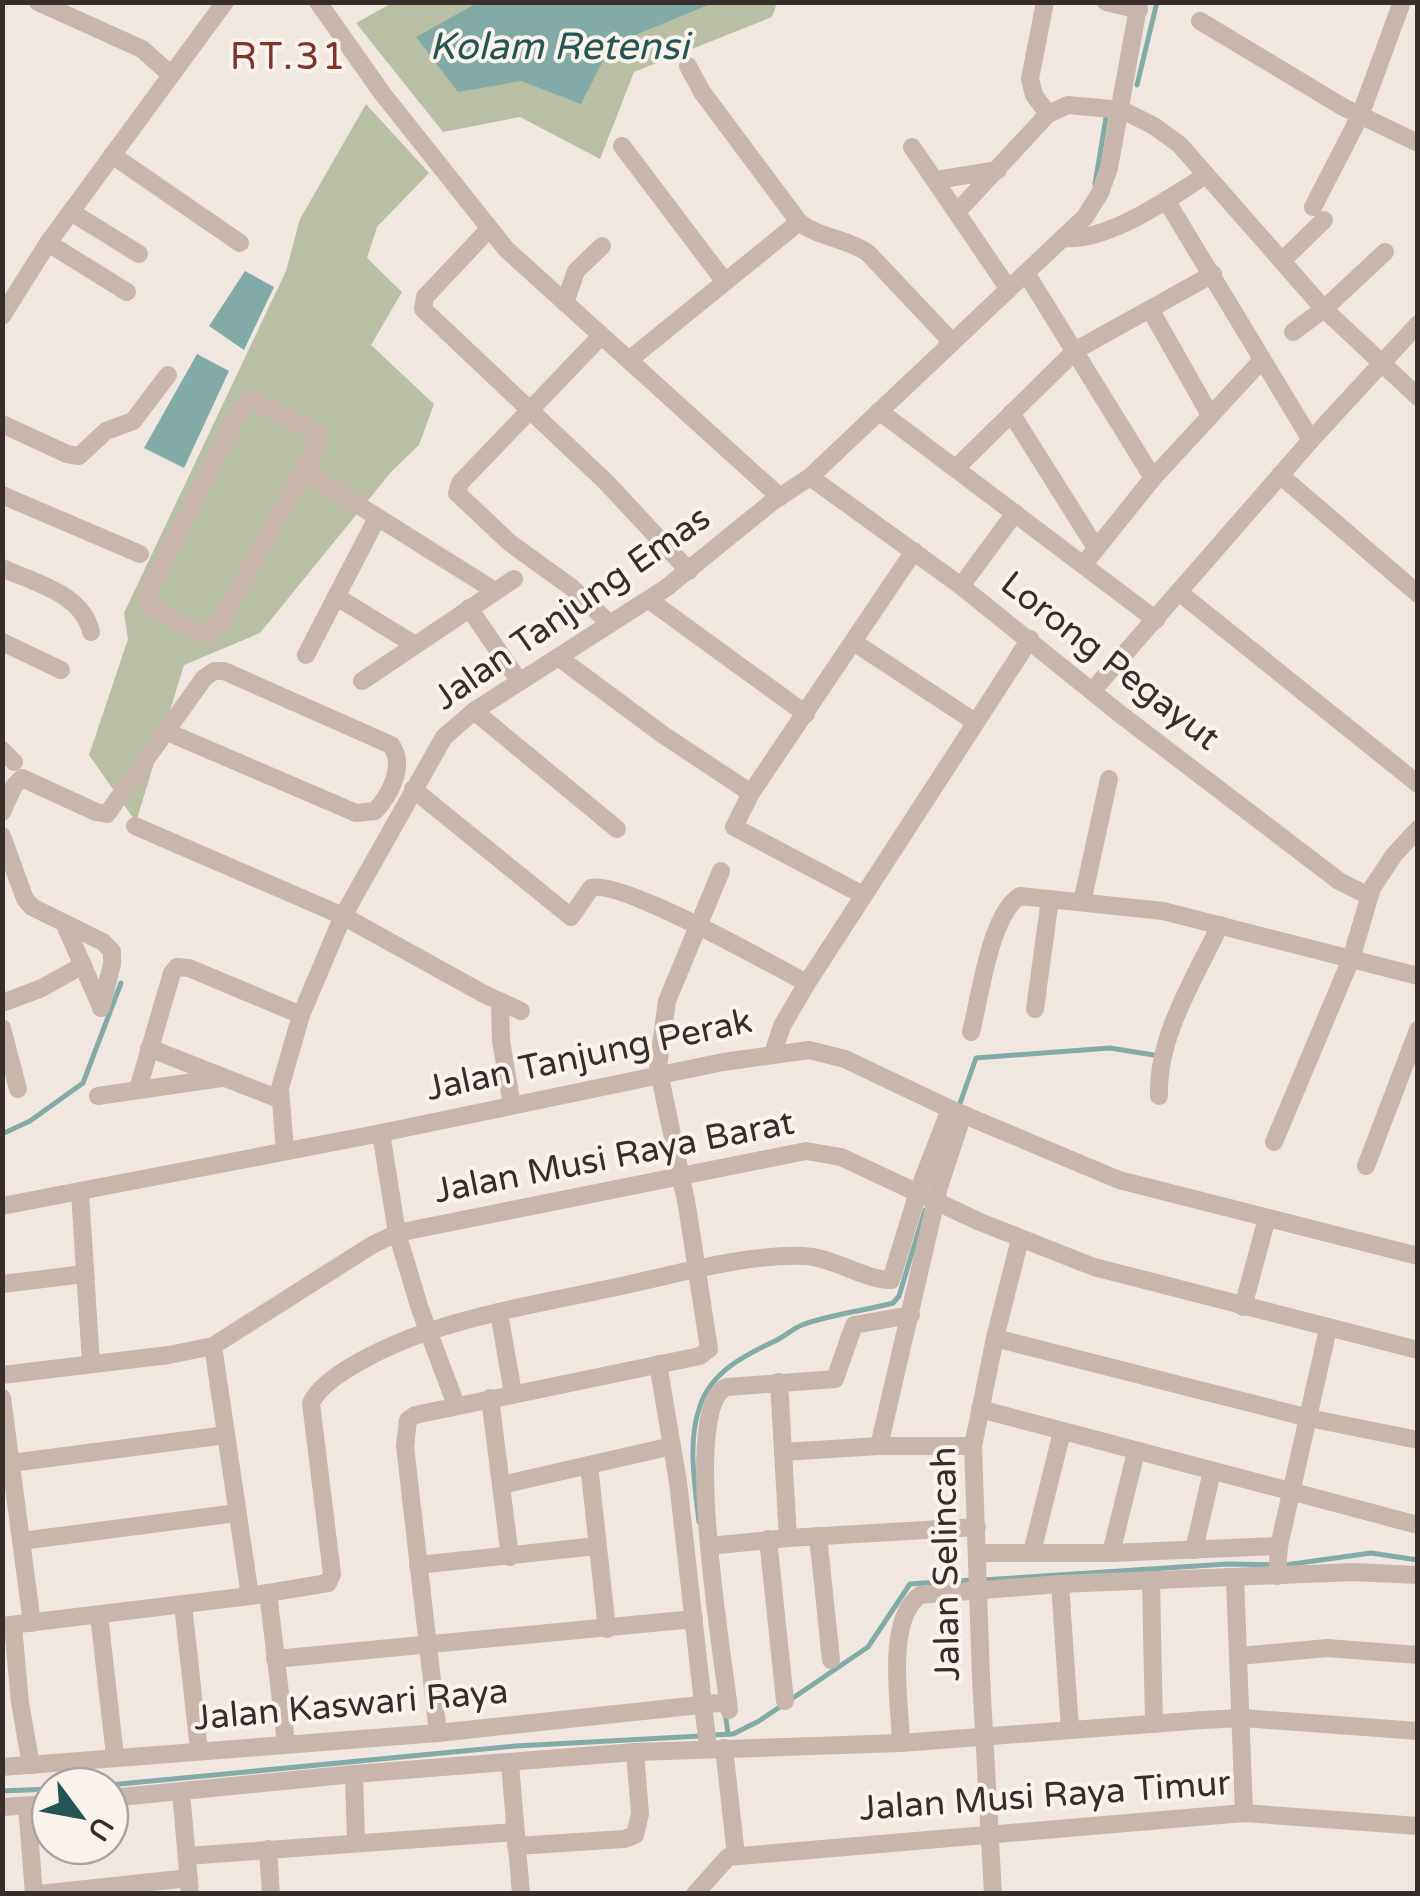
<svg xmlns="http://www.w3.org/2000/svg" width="1420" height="1896" font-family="'Varela Round',sans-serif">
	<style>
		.green { fill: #b9bfa2 }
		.water { fill: #82aba8 }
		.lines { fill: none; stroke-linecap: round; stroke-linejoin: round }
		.stream { stroke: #82aba8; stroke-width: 5 }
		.street { stroke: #c8b6ad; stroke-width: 18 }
		.labels { text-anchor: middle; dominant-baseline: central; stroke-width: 8; stroke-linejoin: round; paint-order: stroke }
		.street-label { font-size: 35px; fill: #372d2b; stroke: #f9f2ed }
		.water-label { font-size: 38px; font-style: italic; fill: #245552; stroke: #f9f2ed }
		.neighbourhood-label { font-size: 38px; letter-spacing: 2.5px; fill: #7f352c; stroke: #f9f2ed }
	</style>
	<rect width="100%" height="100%" fill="#f1e7e1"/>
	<g class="green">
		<path d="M 394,2 L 777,3 L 772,17 L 634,72 L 600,159 L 520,117 L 443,132 L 356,23 Z"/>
		<path d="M 366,104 L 429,173 L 377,227 L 367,258 L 402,292 L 371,345 L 434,404 L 419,445 L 391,472 L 260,633 L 184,665 L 136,822 L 89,755 L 128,639 L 124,613 L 286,271 L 300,219 Z"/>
	</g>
	<g class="water">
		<path d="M 477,3 L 477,2 L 713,3 L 611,45 L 581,104 L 521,81 L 458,92 L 416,37 Z"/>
		<path d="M 245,271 L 274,287 L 244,350 L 209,326 Z"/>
		<path d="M 197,354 L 229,371 L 184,468 L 144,448 Z"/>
	</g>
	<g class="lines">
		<g class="stream">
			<path d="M 1137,85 L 1157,2"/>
			<path d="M 1095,184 L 1106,118"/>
			<path d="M 958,1109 L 976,1058 L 1110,1048 L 1160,1056"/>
			<path d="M 2,1134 L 30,1121 L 83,1083 L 121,983"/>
			<path d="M 699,1522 C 695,1485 687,1442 700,1406 C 711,1372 745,1355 775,1341 C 784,1337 792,1329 802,1325 C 830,1314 864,1311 893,1303 L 899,1296 L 925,1210"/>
			<path d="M 982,1580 L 1227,1564 L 1285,1565 L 1371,1553 L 1418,1560"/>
			<path d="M 725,1711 L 728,1734"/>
			<path d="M 712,1735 L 733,1734 L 759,1721 L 868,1647 L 910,1584 L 971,1580"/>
			<path d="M 99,1786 L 516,1746 L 701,1736"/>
			<path d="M 2,1791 L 50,1789"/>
		</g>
		<g class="street">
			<path d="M 38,2 L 142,49 L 170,74"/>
			<path d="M 318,2 L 382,93 L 506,249 L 780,497"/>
			<path d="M 1045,2 L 1030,79 L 1034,95 L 1048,114"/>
			<path d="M 1106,2 L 1139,10"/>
			<path d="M 1200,21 L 1343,107 L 1418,143"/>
			<path d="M 688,66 L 702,92 L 799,222 C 819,238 847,238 868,253 L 952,342"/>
			<path d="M 622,146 L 725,282"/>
			<path d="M 912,147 L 1008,288"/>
			<path d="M 112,155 L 240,243"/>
			<path d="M 936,180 L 998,170"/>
			<path d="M 1166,200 L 1311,440"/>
			<path d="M 1313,207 L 1360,116 L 1402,2"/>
			<path d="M 958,211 L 1048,114 L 1068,105 L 1122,110 L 1154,126 L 1180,145 L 1324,309 L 1418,397"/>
			<path d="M 71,212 L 139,254"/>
			<path d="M 489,229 L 425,297 L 423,309 L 606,482 L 689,571"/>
			<path d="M 1063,238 C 1108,242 1168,199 1206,175"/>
			<path d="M 48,243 L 127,292"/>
			<path d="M 1282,261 L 1324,220"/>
			<path d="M 1026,273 L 1153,478"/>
			<path d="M 565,303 L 576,271 L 602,246"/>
			<path d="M 1150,309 L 1210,415"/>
			<path d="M 2,316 L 48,243 L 225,2"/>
			<path d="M 1293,332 L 1324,309 L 1385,252"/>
			<path d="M 601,336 L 460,483 L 457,493 L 510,543 L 571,587 L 610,624"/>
			<path d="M 629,360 L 799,222"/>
			<path d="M 250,399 L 310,429 L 317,434 L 318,443 L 219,625 L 206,635 L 149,607 L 146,596 L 241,408 Z"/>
			<path d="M 879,411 L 1156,620"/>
			<path d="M 1011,413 L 1096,548"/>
			<path d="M 2,424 L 67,454 L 79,456 L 106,431 L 133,421 L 168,375"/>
			<path d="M 956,468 L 1076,350 L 1213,274"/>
			<path d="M 304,471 L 495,591"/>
			<path d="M 1280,475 L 1418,594"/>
			<path d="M 810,477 L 961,586 L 1120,714 L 1339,881 L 1369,896"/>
			<path d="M 2,495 L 140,554"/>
			<path d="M 1084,564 L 1153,478 L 1262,360"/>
			<path d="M 2,568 C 35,583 82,593 91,632"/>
			<path d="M 961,586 L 1015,513"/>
			<path d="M 1180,593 L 1418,784"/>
			<path d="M 337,597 L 415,645"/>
			<path d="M 649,600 L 806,714"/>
			<path d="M 469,608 L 519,681"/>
			<path d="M 2,642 L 61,670"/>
			<path d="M 855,643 L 975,722"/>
			<path d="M 306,655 L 377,518"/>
			<path d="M 558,657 L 662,734 L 751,793"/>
			<path d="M 362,681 L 514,579"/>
			<path d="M 1093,690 L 1311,440 L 1418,324"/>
			<path d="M 474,711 L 617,829"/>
			<path d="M 2,750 L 14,762"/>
			<path d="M 413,789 L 571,917 L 591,888 C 620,878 772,965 807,983"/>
			<path d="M 2,812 L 14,786 L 22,778 L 96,812 L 107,814 L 204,678 L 214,671 L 224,671 L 391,745 C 406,765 390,795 375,811 L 356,813 L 165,731"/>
			<path d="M 135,826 L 343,916 L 484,994 L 521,1011"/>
			<path d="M 2,836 L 25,899 L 32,907 L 103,942 L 112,951 L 112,964 L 101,1008"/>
			<path d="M 863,895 L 734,827 L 751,793 L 914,551"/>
			<path d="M 1082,902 L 1109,779"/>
			<path d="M 65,925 L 101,1007"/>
			<path d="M 500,1002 L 501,1041 L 512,1105"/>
			<path d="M 2,1003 L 42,988 L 83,965"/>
			<path d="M 1035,1009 L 1050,899"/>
			<path d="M 2,1028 L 18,1089"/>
			<path d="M 971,1032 C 980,998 990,914 1020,896 L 1163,911 L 1418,976"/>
			<path d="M 149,1048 L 279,1099"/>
			<path d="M 773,1053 L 782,1026 L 807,983 L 1030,639"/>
			<path d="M 138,1089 L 172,973 L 177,967 L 189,968 L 301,1015"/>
			<path d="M 98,1096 L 221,1078"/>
			<path d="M 1159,1096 C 1157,1036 1195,978 1220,925"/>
			<path d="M 381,1133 L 397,1233 L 420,1309 L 456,1405"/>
			<path d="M 1274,1142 L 1351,959 L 1372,888 L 1394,855 L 1418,829"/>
			<path d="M 285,1151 L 280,1088 L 301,1015 L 343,916 L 444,737 L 474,711 L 666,588 L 772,502 L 810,477 L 1085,217 L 1100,193 L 1109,168 L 1139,2"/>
			<path d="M 1366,1166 L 1418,1030"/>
			<path d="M 80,1193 L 91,1363"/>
			<path d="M 2,1206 L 381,1133 L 723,1062 L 809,1050 L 845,1059 L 950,1109 L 1119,1180 L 1418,1256"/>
			<path d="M 2,1284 L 84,1274"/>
			<path d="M 1243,1307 L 1267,1218"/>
			<path d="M 499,1313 L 513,1393"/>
			<path d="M 995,1338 L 1309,1418 L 1418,1440"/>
			<path d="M 213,1346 L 250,1596"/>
			<path d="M 658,1364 L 678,1482 L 708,1748"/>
			<path d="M 2,1375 L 169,1355 L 213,1346 L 372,1245 L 397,1233 L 806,1151 L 841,1157 L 980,1222 L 1094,1267 L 1418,1350"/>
			<path d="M 779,1382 L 788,1538"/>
			<path d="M 2,1398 L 32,1623"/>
			<path d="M 490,1398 L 510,1557"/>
			<path d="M 980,1409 L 1418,1525"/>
			<path d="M 879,1446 L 939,1187 L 963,1114"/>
			<path d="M 783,1452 L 879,1446 L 973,1446"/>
			<path d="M 11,1463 L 226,1435"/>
			<path d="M 589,1465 L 607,1629"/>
			<path d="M 501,1485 L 672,1446"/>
			<path d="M 818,1536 L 831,1660"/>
			<path d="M 768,1539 L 785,1701"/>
			<path d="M 21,1541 L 237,1513"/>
			<path d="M 709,1546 L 788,1538 L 977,1527"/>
			<path d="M 1194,1550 L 1212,1471"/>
			<path d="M 1032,1552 L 1062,1432"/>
			<path d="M 978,1553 L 1111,1553 L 1279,1546"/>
			<path d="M 1111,1553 L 1136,1452"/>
			<path d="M 418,1565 L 597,1546"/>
			<path d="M 1277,1576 L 1279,1546 L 1328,1329"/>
			<path d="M 1235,1578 L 1244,1813"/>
			<path d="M 1151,1582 L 1154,1724"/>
			<path d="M 1060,1584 L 1070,1729"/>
			<path d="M 268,1593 L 286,1743"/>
			<path d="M 183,1605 L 199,1750"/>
			<path d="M 99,1615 L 115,1756"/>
			<path d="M 13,1625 L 20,1703 L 31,1765"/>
			<path d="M 2,1626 L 250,1596 L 328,1583 L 332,1574 L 311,1403 C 325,1373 396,1342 427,1332 C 489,1311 557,1300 621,1286 C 677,1274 745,1254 803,1256 C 834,1257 861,1279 891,1280 L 918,1192 L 950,1109"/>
			<path d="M 1239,1656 L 1327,1648 L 1418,1655"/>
			<path d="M 275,1659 L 694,1619"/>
			<path d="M 729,1710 C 724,1661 679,1405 727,1387 L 835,1379 L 854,1325 L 911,1315"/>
			<path d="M 438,1733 L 405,1446 L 408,1420 L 415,1415 L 700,1356 L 709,1349 L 687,1206 L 658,1067 L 667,1001 L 721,871"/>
			<path d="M 901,1743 C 900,1704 885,1620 920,1595 L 1060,1584 L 1354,1572 L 1418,1575"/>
			<path d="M 724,1748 L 736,1855"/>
			<path d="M 510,1764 L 521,1894"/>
			<path d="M 2,1767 L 438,1733 L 728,1702"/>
			<path d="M 354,1774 L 356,1841"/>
			<path d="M 181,1792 L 190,1894"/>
			<path d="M 110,1798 L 354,1774 L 635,1752 L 901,1743 L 1203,1720 L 1243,1718 L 1418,1731"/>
			<path d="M 27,1806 L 34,1894"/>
			<path d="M 2,1807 L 50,1804"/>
			<path d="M 516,1846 L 624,1839 L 635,1835 L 640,1814 L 635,1752"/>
			<path d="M 268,1849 L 271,1894"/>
			<path d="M 187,1856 L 515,1832"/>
			<path d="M 39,1894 L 189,1878"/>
			<path d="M 695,1894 L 728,1857 L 1244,1813 L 1418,1826"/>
			<path d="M 993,1894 L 981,1678 L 973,1446 L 995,1338 L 1020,1239"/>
		</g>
	</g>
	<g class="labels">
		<g class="street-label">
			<text transform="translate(572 608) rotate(-35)">Jalan Tanjung Emas</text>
			<text transform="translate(1110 661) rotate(38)">Lorong Pegayut</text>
			<text transform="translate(589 1055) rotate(-12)">Jalan Tanjung Perak</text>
			<text transform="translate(614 1157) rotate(-11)">Jalan Musi Raya Barat</text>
			<text transform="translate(946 1564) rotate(-91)">Jalan Selincah</text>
			<text transform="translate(351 1705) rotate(-5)">Jalan Kaswari Raya</text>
			<text transform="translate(1045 1796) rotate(-4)">Jalan Musi Raya Timur</text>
		</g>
		<g class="water-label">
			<text x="559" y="47">Kolam Retensi</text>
		</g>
		<g class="neighbourhood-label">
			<text x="289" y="57">RT.31</text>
		</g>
	</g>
	<rect width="1420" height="1896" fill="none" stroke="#372d2b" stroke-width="10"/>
	<g transform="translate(80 1816) rotate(122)"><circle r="48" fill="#f9f2ed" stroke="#aba39f" stroke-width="2.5"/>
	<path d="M0-8L18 38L0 25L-18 38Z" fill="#245552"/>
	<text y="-15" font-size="28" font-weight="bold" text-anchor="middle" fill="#372d2b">U</text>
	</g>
</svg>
